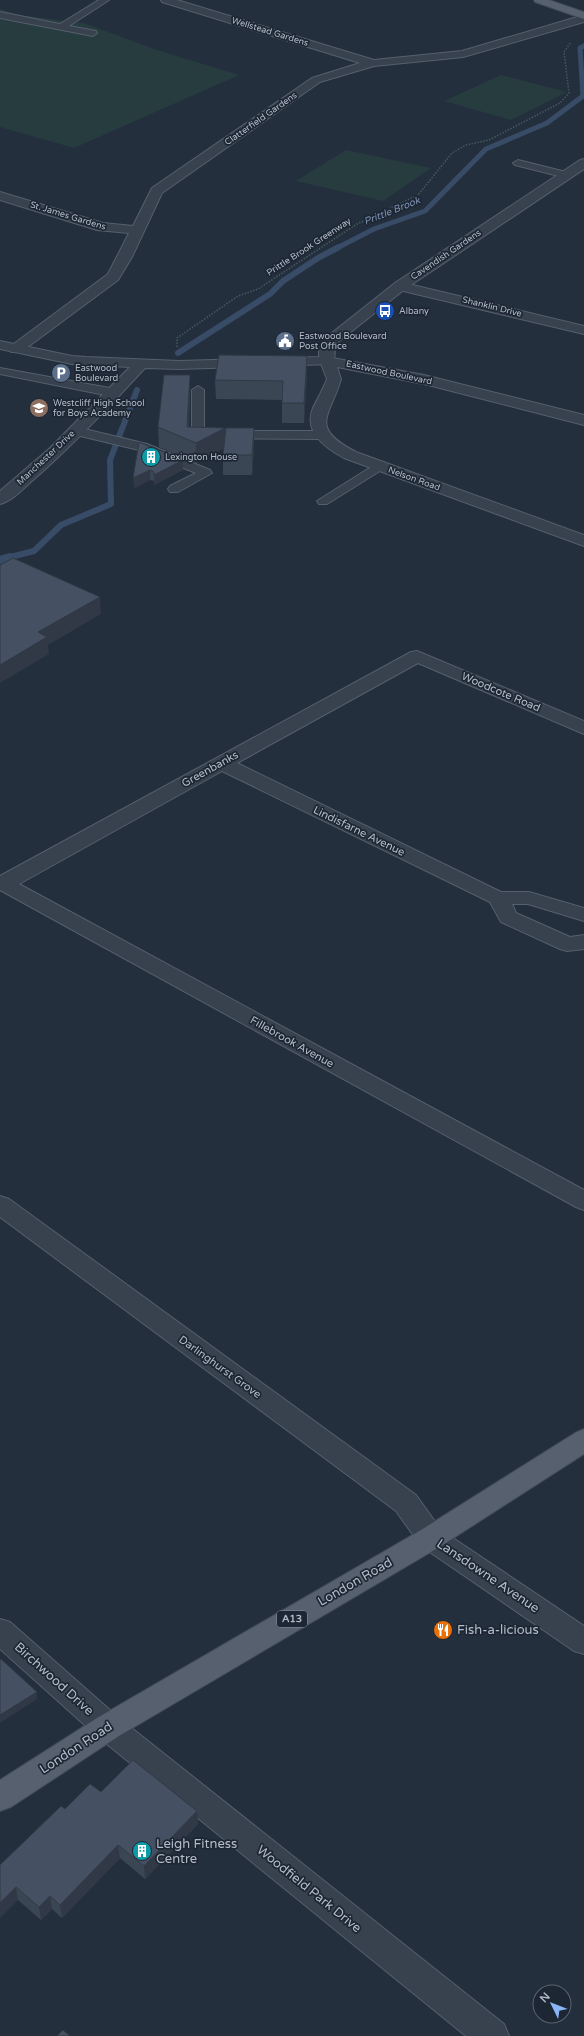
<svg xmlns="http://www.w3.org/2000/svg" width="584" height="2036" font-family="'Varela Round',sans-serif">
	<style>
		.green { fill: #263c3f }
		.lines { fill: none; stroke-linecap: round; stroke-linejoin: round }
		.stream-far2 { stroke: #394c67; stroke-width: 5 }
		.stream-far1 { stroke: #394c67; stroke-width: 6 }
		.stream { stroke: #394c67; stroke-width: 8 }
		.service-casing { stroke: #565f6c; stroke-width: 2 }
		.minor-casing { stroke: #565f6c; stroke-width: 2 }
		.tertiary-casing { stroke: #565f6c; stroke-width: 2 }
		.primary-casing { stroke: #414a57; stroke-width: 2 }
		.path { stroke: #44595c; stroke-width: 1.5; stroke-dasharray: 1.5 1.5; stroke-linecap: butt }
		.service { fill: #38414e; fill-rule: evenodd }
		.minor { fill: #38414e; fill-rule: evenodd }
		.tertiary { fill: #38414e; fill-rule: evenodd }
		.primary { fill: #56606e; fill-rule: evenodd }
		.wall { fill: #3b4654 }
		.shaded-wall { fill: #303945 }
		.building { fill: #455162; stroke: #303945 }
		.labels { text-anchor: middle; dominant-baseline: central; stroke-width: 3.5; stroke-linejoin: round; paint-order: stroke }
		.far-street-label { font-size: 9px; fill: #b4bcc9; stroke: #1d2633 }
		.far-poi-label { font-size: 9px; fill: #b4bcc9; stroke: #1d2633; text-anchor: start }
		.far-water-label { font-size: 10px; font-style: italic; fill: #7c92b1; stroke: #1d2633 }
		.shield { fill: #1d2633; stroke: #878f9c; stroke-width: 1 }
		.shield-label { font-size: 10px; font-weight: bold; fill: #b4bcc9 }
		.street-label { font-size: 11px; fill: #b4bcc9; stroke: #1d2633 }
		.near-street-label { font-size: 13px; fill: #b4bcc9; stroke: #1d2633 }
		.near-poi-label { font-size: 13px; fill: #b4bcc9; stroke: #1d2633; text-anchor: start }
	</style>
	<rect width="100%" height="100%" fill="#242f3e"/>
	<g class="green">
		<path d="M 0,9 L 19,15 L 84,23 L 157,50 L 239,75 L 74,148 L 0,127 Z"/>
		<path d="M 501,75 L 567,92 L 511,120 L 444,101 Z"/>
		<path d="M 346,150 L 431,168 L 383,201 L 296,181 Z"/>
	</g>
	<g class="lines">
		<path class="stream-far2" d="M 337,248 L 374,229 L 425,211 L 486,149 L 547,123 L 583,96 L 580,48 L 584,46"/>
		<g class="stream-far1">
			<path d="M 178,353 L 270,294 L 283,281 L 318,258 L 339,247"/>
			<path d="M 7,558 L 34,551 L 61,525 L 111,504 L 110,460 L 137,390"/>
		</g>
		<path class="stream" d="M 0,560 L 10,557"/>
		<defs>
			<g id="service">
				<path d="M 99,0 L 109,0 L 69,26 L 96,31 L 97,33 L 93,36 L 0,18 L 0,12 L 60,24 Z"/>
				<path d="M 518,160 L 570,173 L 572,175 L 567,178 L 515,165 L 513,163 Z"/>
				<path d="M 0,368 L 115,389 L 121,393 L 115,397 L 0,374 Z"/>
				<path d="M 198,386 L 204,390 L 204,431 L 322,431 L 328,435 L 322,439 L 194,438 L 192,435 L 192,390 Z"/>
				<path d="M 76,427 L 147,444 L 210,470 L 212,473 L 178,492 L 170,492 L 168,489 L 170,486 L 196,473 L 139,450 L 72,434 L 70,431 L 72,428 Z"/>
				<path d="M 379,462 L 383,463 L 385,466 L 383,469 L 327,504 L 319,504 L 317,501 Z"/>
			</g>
			<g id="minor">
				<path d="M 161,0 L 177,0 L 374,60 L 462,51 L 584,15 L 584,22 L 463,57 L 374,66 L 320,82 L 162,193 L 132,257 L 118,280 L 21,352 L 11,352 L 9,349 L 11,346 L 108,274 L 129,233 L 97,230 L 0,200 L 0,192 L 103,223 L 133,226 L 152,188 L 312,78 L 360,63 L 162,2 Z"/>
				<path d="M 400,282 L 584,326 L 584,334 L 395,289 L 393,286 L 395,283 Z"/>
				<path d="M 327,357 L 424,375 L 584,415 L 584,425 L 424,384 L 337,367 L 341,379 C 330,417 308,427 356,452 L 584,535 L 584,546 L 344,458 C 326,448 303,432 313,408 C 318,398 323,389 327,379 L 320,361 L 322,358 Z"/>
				<path d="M 417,651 L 584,721 L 584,734 L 418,663 L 237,763 L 501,892 L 529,892 L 584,908 L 584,921 L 528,904 L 512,904 L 516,913 L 570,937 L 584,935 L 584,949 L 567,951 L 560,949 L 501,922 L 490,902 L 222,771 L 19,884 L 584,1190 L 584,1210 L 576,1207 L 0,890 L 0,876 L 411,652 Z"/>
				<path d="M 0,1196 L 9,1199 L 416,1495 L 441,1530 L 584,1626 L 584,1654 L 574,1651 L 421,1546 L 396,1511 L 0,1217 Z"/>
				<path d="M 0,1619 L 10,1622 L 119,1718 L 504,2024 L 509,2036 L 466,2036 L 97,1736 L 0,1649 Z"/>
			</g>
			<path id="tertiary" d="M 584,159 L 584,169 L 405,289 L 338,342 C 332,351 337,357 332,364 L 179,369 L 145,368 C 109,407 72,446 32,481 C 23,489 12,501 0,504 L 0,491 L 50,448 L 130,367 L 72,364 L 0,349 L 0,341 L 72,356 L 86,357 L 179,361 L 319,357 L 319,349 L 328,336 L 395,283 L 580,160 Z"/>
			<g id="primary">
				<path d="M 534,0 L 549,0 L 584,12 L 584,19 L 535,2 Z"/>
				<path d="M 584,1429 L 584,1454 L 441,1546 L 119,1736 L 11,1807 L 0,1811 L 0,1780 L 97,1718 L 421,1530 L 575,1433 Z"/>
			</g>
		</defs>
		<use href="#service" class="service-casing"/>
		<use href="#minor" class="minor-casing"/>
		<use href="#tertiary" class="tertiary-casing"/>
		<use href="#primary" class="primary-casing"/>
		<path class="path" d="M 177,347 L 177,338 L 238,296 L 258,289 L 357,224 L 418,195 L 452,153 L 466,145 L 489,140 L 560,103 L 569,93 L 564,52 L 571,42"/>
		<use href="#service" class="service"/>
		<use href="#minor" class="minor"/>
		<use href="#tertiary" class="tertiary"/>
		<use href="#primary" class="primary"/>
	</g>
	<g class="wall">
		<path d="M 190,375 L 190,394 L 189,427 L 225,428 L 225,435 L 254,428 L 254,448 L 252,475 L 223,475 L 223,455 L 224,448 L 196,463 L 159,447 L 158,427 Z"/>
		<path d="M 307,375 L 304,423 L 282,423 L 282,400 L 216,399 L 215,380 Z"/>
		<path d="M 139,442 L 183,460 L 183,470 L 154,485 L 154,481 L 150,480 L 134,488 Z"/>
		<path d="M 101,1792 L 197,1811 L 198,1824 L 145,1879 L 120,1858 L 62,1918 L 52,1909 L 41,1920 L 18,1900 L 0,1865 L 65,1809 Z"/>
	</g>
	<g class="shaded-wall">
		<path d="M 307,356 L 307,375 L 304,423 L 304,403 Z"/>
		<path d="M 190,375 L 190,394 L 188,440 L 187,427 Z"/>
		<path d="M 225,428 L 225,448 L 196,463 L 196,443 Z"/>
		<path d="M 254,428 L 254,448 L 252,475 L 252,455 Z"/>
		<path d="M 183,460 L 183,470 L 154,485 L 154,475 Z"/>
		<path d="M 150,470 L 150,480 L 134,488 L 133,478 Z"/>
		<path d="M 100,597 L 101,614 L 48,645 L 49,654 L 0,683 L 0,665 L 38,632 Z"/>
		<path d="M 37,1692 L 37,1699 L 0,1723 L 0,1715 Z"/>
		<path d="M 197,1811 L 198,1824 L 145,1879 L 144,1866 Z"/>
		<path d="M 118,1845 L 120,1858 L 62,1918 L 60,1905 Z"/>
		<path d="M 16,1887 L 18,1900 L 0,1918 L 0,1903 Z"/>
		<path d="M 50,1896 L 52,1909 L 41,1920 L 39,1907 Z"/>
	</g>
	<g class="building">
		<path d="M 219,355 L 307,356 L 304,403 L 282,403 L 283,381 L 215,380 Z"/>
		<path d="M 164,375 L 190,375 L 187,427 L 225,428 L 196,443 L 158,427 Z"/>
		<path d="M 226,428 L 254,428 L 252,455 L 223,455 Z"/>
		<path d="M 139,442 L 183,460 L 154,475 L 154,472 L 150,470 L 133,478 Z"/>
		<path d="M 13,558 L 100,597 L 38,632 L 47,637 L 0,665 L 0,565 Z"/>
		<path d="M 1,1659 L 37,1692 L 0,1715 L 0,1660 Z"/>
		<path d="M 133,1760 L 197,1811 L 144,1866 L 118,1845 L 60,1905 L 50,1896 L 39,1907 L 16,1887 L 0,1903 L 0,1865 L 61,1806 L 65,1809 L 90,1784 L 101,1792 Z"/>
		<path d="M 63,2030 L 70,2036 L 57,2036 Z"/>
	</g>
	<defs>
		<symbol id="bus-disc" viewBox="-11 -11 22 22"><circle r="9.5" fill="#1a4fb4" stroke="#1d2633"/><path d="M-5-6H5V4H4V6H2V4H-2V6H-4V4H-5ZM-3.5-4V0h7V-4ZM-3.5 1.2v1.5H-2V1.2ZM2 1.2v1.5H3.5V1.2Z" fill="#fff"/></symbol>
		<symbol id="civic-disc" viewBox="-11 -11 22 22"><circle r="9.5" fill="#5c6f8a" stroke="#1d2633"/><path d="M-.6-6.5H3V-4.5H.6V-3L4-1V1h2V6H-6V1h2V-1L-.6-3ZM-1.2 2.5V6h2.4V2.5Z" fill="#fff"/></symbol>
		<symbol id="parking-disc" viewBox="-11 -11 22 22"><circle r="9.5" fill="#5c6f8a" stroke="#1d2633"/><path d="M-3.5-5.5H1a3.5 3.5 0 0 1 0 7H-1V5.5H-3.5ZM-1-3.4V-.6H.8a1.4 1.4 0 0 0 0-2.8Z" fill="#fff"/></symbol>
		<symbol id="school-disc" viewBox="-11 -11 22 22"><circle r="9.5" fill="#8d6e63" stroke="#1d2633"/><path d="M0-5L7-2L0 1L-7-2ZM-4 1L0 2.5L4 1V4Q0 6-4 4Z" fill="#fff"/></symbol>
		<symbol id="building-disc" viewBox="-11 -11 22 22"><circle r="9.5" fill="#0f9aa8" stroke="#1d2633"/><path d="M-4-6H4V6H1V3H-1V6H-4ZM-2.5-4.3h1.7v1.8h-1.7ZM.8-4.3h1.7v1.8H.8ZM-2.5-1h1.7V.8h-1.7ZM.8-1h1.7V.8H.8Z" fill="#fff"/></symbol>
		<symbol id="restaurant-disc" viewBox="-11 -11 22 22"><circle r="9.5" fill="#e8710a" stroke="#1d2633"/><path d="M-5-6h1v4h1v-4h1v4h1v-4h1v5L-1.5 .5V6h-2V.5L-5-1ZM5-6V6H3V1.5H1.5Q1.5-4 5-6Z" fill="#fff"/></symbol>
	</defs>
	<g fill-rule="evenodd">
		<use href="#bus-disc" x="374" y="300" width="22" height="22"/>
		<use href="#civic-disc" x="274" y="330" width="22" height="22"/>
		<use href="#parking-disc" x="50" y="362" width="22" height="22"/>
		<use href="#school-disc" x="28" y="397" width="22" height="22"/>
		<use href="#building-disc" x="140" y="446" width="22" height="22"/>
		<use href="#restaurant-disc" x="432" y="1619" width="22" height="22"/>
		<use href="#building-disc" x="131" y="1840" width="22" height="22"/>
	</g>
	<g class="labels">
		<g class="far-street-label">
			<text transform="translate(270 32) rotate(17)">Wellstead Gardens</text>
			<text transform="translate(261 119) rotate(-35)">Clatterfield Gardens</text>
			<text transform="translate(68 216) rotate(17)">St. James Gardens</text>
			<text transform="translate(309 247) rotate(-33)">Prittle Brook Greenway</text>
			<text transform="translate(446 255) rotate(-34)">Cavendish Gardens</text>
			<text transform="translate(492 307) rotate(14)">Shanklin Drive</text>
			<text transform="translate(389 373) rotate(12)">Eastwood Boulevard</text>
			<text transform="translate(46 458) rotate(-43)">Manchester Drive</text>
			<text transform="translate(414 479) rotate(20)">Nelson Road</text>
		</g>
		<g class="far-poi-label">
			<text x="399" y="311">Albany</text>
			<text x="299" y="336">Eastwood Boulevard<tspan x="299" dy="10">Post Office</tspan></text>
			<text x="75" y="368">Eastwood<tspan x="75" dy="10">Boulevard</tspan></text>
			<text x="53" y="403">Westcliff High School<tspan x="53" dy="10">for Boys Academy</tspan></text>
			<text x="165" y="457">Lexington House</text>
		</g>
		<g class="far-water-label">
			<text transform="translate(392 211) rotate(-22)">Prittle Brook</text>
		</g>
		<rect class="shield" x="277" y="1611" width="30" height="16" rx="3"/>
		<g class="shield-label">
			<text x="292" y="1619">A13</text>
		</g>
		<g class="street-label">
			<text transform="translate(501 692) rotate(23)">Woodcote Road</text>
			<text transform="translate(210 769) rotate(-29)">Greenbanks</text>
			<text transform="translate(359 831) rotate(26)">Lindisfarne Avenue</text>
			<text transform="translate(292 1042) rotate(29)">Fillebrook Avenue</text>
			<text transform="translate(220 1367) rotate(36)">Darlinghurst Grove</text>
		</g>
		<g class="near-street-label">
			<text transform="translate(488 1576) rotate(34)">Lansdowne Avenue</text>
			<text transform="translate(355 1582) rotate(-30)">London Road</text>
			<text transform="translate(54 1679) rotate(42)">Birchwood Drive</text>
			<text transform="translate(76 1748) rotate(-33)">London Road</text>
			<text transform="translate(309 1889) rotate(39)">Woodfield Park Drive</text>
		</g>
		<g class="near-poi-label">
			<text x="457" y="1630">Fish-a-licious</text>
			<text x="156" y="1844">Leigh Fitness<tspan x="156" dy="15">Centre</tspan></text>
		</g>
	</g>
	<g transform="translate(552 2004) rotate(313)"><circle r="19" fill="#1d2633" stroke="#59626f"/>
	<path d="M0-3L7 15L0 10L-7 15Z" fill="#8ab4f8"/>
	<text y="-6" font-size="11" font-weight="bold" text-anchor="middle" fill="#b4bcc9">N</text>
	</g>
</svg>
